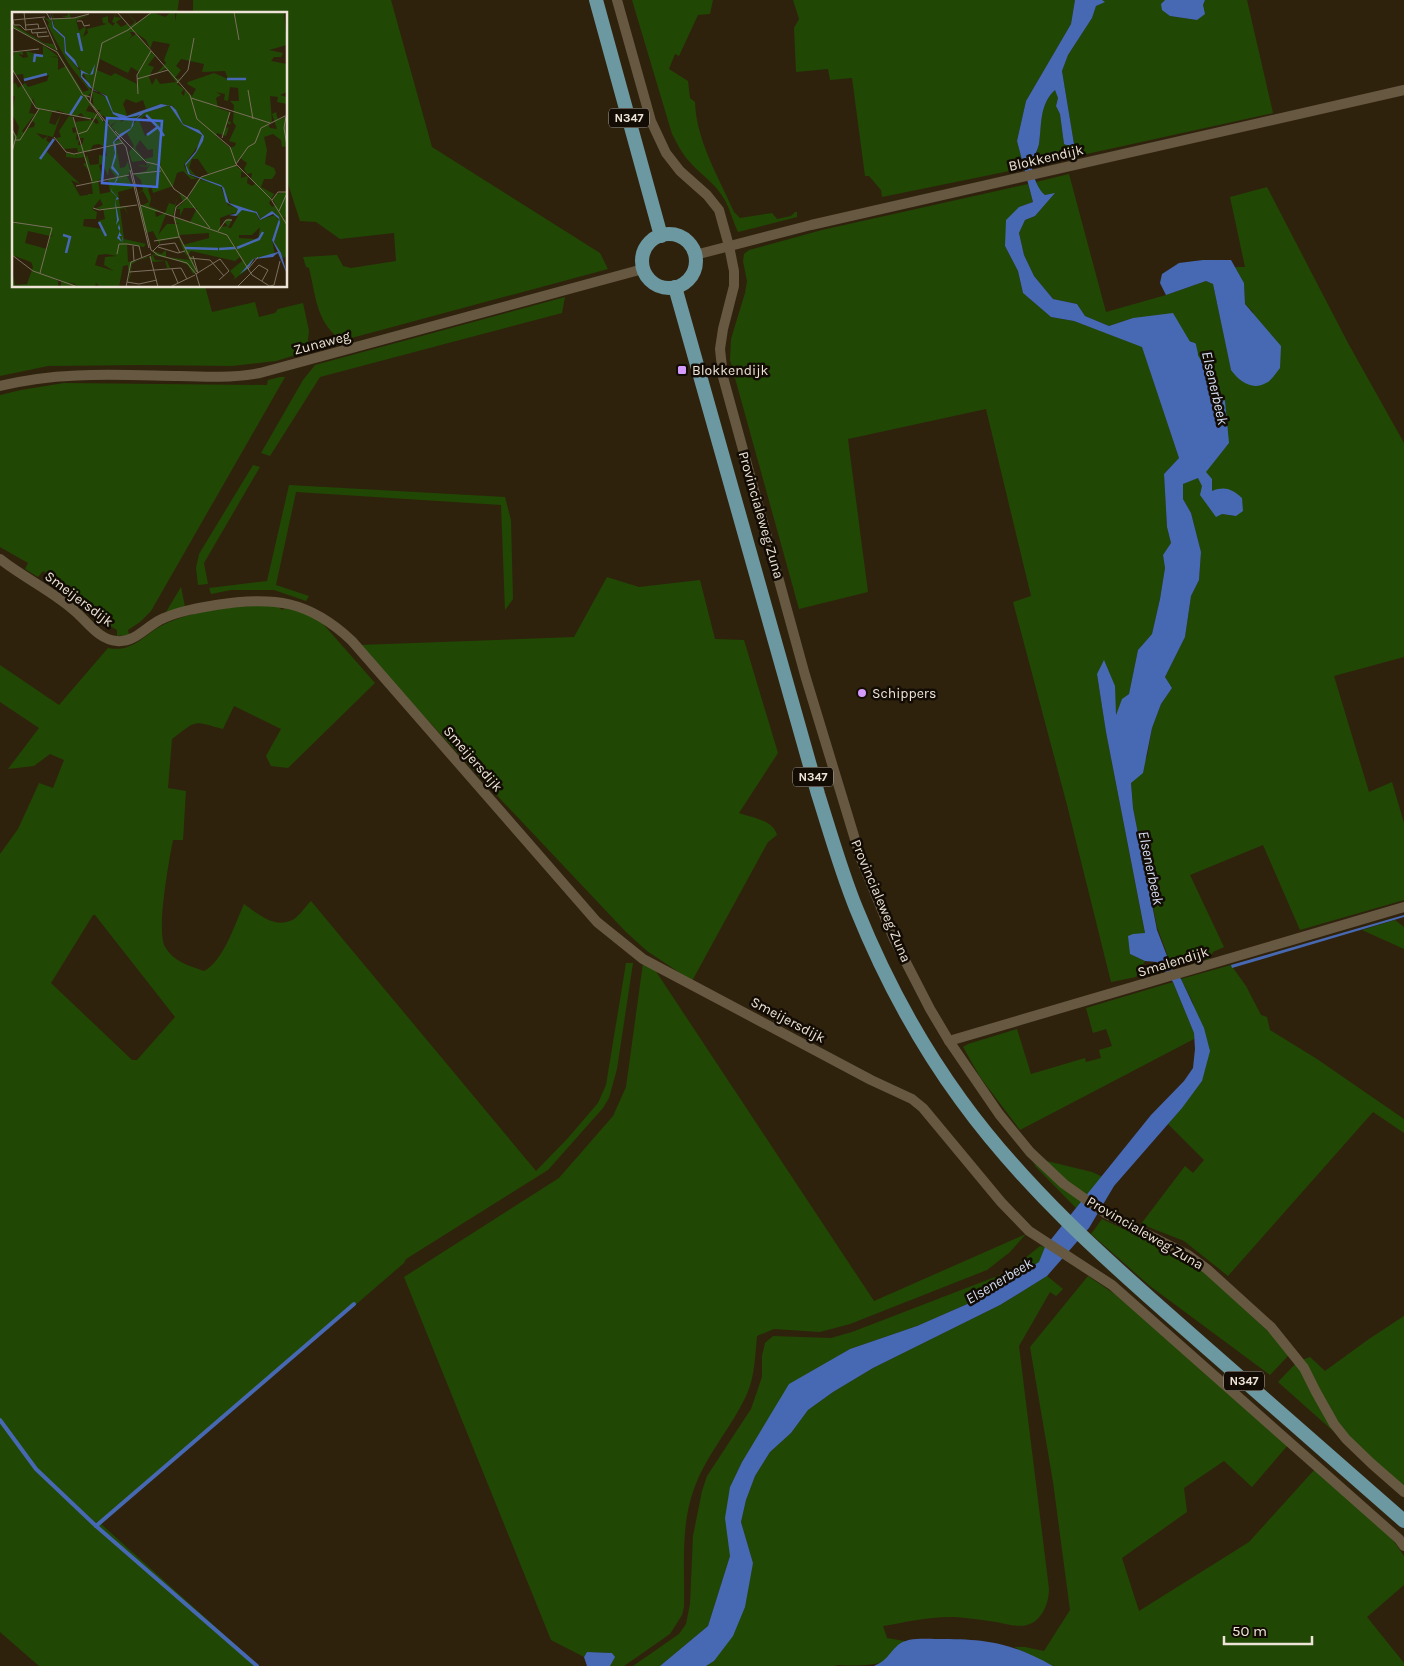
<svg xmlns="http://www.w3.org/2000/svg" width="1404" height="1666" font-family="Karla,sans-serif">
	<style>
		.green { fill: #214704; fill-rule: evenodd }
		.water { fill: #4769b4 }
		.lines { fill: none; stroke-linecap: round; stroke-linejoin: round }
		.stream { stroke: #4769b4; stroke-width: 4 }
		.minor { stroke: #675842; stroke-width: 10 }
		.primary { stroke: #6c98a1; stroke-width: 14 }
		.poi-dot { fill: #d59bfb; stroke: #120c05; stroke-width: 2 }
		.labels { text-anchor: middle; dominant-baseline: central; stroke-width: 5; stroke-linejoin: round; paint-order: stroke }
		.shield { fill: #120c05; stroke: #aba398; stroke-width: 1 }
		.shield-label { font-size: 12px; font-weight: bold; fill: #ede4d7 }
		.street-label { font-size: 14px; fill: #ede4d7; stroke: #120c05 }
		.poi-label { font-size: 14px; fill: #ede4d7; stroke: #120c05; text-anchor: start }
		.water-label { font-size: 15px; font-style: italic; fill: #d1dbf0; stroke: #120c05 }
		.inset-river { fill: none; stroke: #4769b4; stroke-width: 2.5 }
		.inset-road { fill: none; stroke: #7b705e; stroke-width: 1 }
		.view { fill: #476cd8; fill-opacity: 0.15; stroke: #476cd8; stroke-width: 2.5 }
		.inset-edge { fill: none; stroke: #ede4d7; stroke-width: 2.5 }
	</style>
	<rect width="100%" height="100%" fill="#2f220d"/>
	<g class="green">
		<path d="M 0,0 L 179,0 L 177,14 L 14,14 L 14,286 L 205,286 L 212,312 L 255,302 L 259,317 L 275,313 L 278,309 L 303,303 L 309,331 L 307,347 L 302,353 L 276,361 L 232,366 L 143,365 L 48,366 L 0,376 Z"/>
		<path d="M 193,0 L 391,0 L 432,147 L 600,253 L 608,269 L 344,340 L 342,343 L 333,337 L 334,334 C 316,317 315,292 309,268 L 306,267 L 303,257 L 337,255 L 343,266 L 351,268 L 396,261 L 394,233 L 340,239 L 316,222 L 300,221 L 286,178 L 286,14 L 193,14 Z"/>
		<path d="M 632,0 L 713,0 L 710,14 L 698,15 L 679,56 L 675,54 L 669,69 L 688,81 L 690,98 L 695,102 C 696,140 719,178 734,212 L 740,218 L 772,213 L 777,219 L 791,216 L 795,212 L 797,212 L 797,217 L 738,232 C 731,217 729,203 718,190 C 709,179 697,171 688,160 C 681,152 677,143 672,134 Z"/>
		<path d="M 793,0 L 1075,0 L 1071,24 L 1026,101 L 1017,141 L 1024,168 L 882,197 L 881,190 L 869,176 L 865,176 L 852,78 L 830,80 L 828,69 L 796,72 L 794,28 L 799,19 Z"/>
		<path d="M 1102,0 L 1165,0 L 1161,4 L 1170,16 L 1197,20 L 1205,0 L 1247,0 L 1273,113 L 1032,166 C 1034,159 1038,151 1039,143 C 1042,120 1039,108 1055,89 L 1058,98 L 1056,106 L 1060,114 L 1064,144 L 1074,144 L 1062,71 L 1068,55 L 1092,18 L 1096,6 L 1104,2 Z"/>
		<path d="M 1069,174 L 1106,312 L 1166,295 L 1206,281 L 1213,284 L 1231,370 L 1253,312 L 1245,304 L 1244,283 L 1235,267 L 1245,267 L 1230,197 L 1267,187 L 1348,343 L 1404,443 L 1404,657 L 1334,676 L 1369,792 L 1392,782 L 1404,823 L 1404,900 L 1300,930 L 1263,845 L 1190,875 L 1224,947 L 1213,952 L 1210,959 L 1189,962 L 1178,959 L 1171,965 L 1157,927 L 1133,808 L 1131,783 L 1147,757 L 1152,728 L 1161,704 L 1172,688 L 1165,677 L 1185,637 L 1191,596 L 1199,580 L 1201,552 L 1191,513 L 1183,499 L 1183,484 L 1198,477 L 1222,514 L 1236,516 L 1212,491 L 1205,472 L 1229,443 L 1133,318 L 1109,326 L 1085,316 L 1077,304 L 1053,299 L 1034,276 L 1024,255 L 1019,233 L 1025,220 L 1035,216 L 1054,194 L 1045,195 L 1040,192 L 1036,182 Z"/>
		<path d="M 1028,184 L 1033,202 L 1019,207 L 1005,246 L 1018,271 L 1023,293 L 1051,317 L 1074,321 L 1142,346 L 1179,458 L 1164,474 L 1167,527 L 1171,543 L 1163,555 L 1165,568 L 1160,599 L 1152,634 L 1138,650 L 1129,694 L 1122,700 L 1115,717 L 1097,674 L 1106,732 L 1145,934 L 1133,934 L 1130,954 L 1145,961 L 1136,977 L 1111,982 L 1067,805 L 1013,602 L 1031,596 L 986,409 L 848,439 L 868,592 L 799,609 L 730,360 L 731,339 L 745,293 L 747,281 L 743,261 L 744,254 L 749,250 L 822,230 Z"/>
		<path d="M 565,297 L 562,313 L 320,377 L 270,456 L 261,453 L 303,380 L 315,365 Z"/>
		<path d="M 280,377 L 285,377 L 151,611 L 140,622 L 128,630 L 129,635 L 117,636 L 117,630 C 102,623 93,608 82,598 C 70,587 57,579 43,571 L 38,577 L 25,569 L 28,563 L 0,547 L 0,395 L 21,390 L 64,383 L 267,385 L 268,380 Z"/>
		<path d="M 253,465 L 260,467 L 204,563 L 208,584 L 198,585 L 196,568 L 199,554 Z"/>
		<path d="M 289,485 L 505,497 L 511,520 L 513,599 L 505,610 L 501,505 L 296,492 L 276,585 L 309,596 L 306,601 L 274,590 L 231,590 L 211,594 L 209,588 L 267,581 Z"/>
		<path d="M 607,577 L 639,587 L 700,580 L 715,639 L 744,640 L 778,753 L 739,813 C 753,818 773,820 777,835 L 768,842 L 692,981 L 647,951 L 626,932 L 489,787 L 359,645 L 574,637 Z"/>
		<path d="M 181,587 L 185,607 L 166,612 Z"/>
		<path d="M 276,605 L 282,610 L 290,606 L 313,616 L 324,625 L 375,683 L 288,768 L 271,766 L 266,756 L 281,729 L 234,706 L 223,729 C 192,720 197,720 172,739 L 168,788 L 186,791 L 183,840 L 173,840 C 169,861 156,930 165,947 C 173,961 189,966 204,971 C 223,962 235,924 244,904 C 258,914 276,930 294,919 C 300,915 305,907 311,901 L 536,1171 L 568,1138 L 598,1103 L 606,1085 L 626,963 L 633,963 L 617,1069 L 609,1098 L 603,1108 L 548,1170 L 406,1259 L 404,1263 L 101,1524 L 259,1666 L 39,1666 L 0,1632 L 0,854 L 18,829 L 39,783 L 53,788 L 64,760 L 50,754 L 34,766 L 8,769 L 39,728 L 0,702 L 0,665 L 59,705 L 108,648 C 133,653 143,635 163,625 C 195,609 240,606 276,605 ZM 93,915 L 95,915 L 175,1017 L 137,1060 L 132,1060 L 51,983 Z"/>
		<path d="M 1395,920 L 1404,927 L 1404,949 L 1362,930 Z"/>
		<path d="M 643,963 L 655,970 L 874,1301 L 1026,1234 L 1010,1252 L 987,1270 L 850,1324 L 820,1332 L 774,1329 L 757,1336 C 755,1355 755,1378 746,1396 C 731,1428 706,1455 694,1489 C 680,1526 685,1569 684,1607 L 682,1615 L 670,1634 L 624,1666 L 610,1666 L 614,1657 L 612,1653 L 587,1652 L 584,1657 L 551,1640 L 404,1277 L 559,1178 L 613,1116 L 626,1087 Z"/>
		<path d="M 1231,965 L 1246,986 L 1261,1015 L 1267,1017 L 1270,1030 L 1317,1059 L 1404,1119 L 1404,1133 L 1373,1112 L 1228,1276 L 1184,1241 L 1141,1224 L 1185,1166 L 1193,1173 L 1204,1160 L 1168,1124 L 1202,1081 L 1193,1003 L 1181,979 Z"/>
		<path d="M 1173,982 L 1194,1033 L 1194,1039 L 1020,1130 L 980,1077 L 963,1047 L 968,1044 L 1017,1029 L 1031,1074 L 1085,1058 L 1086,1062 L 1101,1058 L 1099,1050 L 1112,1046 L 1106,1029 L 1093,1033 L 1086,1008 Z"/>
		<path d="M 1030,1157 L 1092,1172 L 1103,1177 L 1076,1208 L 1036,1167 Z"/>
		<path d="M 1102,1219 L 1186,1258 L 1201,1269 L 1285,1347 L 1289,1355 L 1270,1375 L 1150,1286 L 1091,1234 Z"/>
		<path d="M 1040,1246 L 1045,1247 L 1040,1262 L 988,1295 L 917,1326 L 850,1349 L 790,1384 L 742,1462 L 730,1487 L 730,1556 L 708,1626 L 660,1666 L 633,1666 L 679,1634 L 686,1624 L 690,1604 L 693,1536 L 702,1491 L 707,1476 L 751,1409 L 762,1377 L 762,1356 L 765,1343 L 773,1336 L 831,1338 L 852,1332 L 1008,1272 Z"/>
		<path d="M 1047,1276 L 1063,1289 L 1056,1296 L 1050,1292 L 1019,1346 L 1049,1589 C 1049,1603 1042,1621 1027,1625 C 1014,1628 1001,1622 989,1621 C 978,1619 966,1618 955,1617 C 930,1616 906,1622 883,1626 L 887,1638 L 905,1641 C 895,1646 893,1655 885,1661 C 874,1666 851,1666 838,1665 L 834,1666 L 706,1666 L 714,1661 L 753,1563 L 741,1522 L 746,1500 L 755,1476 L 770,1452 L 791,1433 L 808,1410 L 833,1392 L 873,1368 L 1000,1305 Z"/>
		<path d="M 1088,1276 L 1116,1295 L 1288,1445 L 1252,1487 L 1224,1461 L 1184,1488 L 1187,1512 L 1122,1558 L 1139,1611 L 1249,1542 L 1315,1469 L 1391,1537 L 1404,1556 L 1404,1585 L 1367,1617 L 1404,1663 L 1404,1666 L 1053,1666 L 1014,1647 L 1025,1647 L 1044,1651 L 1070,1610 L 1053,1482 L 1030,1347 Z"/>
		<path d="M 1404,1316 L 1404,1486 L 1341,1438 L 1278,1382 L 1297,1362 L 1310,1357 L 1325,1371 L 1369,1339 Z"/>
	</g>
	<g class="water">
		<path d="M 1075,0 L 1102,0 L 1105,2 L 1096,6 L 1092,18 L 1068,55 L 1062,71 L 1074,144 L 1069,146 L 1064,144 L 1060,114 L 1056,106 L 1058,98 L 1055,90 C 1039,105 1042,124 1039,144 C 1037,152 1032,160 1032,167 C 1033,176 1038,190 1045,195 L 1055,193 L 1035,216 L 1025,220 L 1019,233 L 1024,255 L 1034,276 L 1053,299 L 1077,304 L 1085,316 L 1109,326 L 1133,318 L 1173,313 L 1225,401 L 1229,443 L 1206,472 L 1212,479 L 1212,491 C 1225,486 1232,489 1242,498 L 1243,511 L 1236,516 L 1222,514 L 1216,517 L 1200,495 L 1202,486 L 1198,478 L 1183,484 L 1183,499 L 1191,513 L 1201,552 L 1199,580 L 1191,596 L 1185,637 L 1165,677 L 1172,688 L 1161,704 L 1152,728 L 1143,773 L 1131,783 L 1133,808 L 1157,930 L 1172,969 L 1181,979 L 1204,1028 L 1210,1051 L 1202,1081 L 1182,1108 L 1114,1186 L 1089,1228 L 1047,1276 L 1000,1305 L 873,1368 L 833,1392 L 808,1410 L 791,1433 L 770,1452 L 755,1476 L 746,1500 L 741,1522 L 753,1563 L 745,1607 L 733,1636 L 714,1661 L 706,1666 L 660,1666 L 708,1626 L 730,1556 L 725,1518 L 730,1487 L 742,1462 L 789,1384 L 850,1349 L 917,1326 L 988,1295 L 1039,1262 L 1045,1247 L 1076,1208 L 1151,1115 L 1184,1081 L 1193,1068 L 1195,1049 L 1194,1033 L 1173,982 L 1157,962 L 1145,961 L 1130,954 L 1128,936 L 1133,934 L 1145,933 L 1106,732 L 1097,674 L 1104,660 L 1115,686 L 1116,715 L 1122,699 L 1129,694 L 1138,650 L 1152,634 L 1160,599 L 1165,568 L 1163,555 L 1171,543 L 1167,527 L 1164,474 L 1179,458 L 1142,347 L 1074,321 L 1051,317 L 1023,293 L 1018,271 L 1005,246 L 1006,220 L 1019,207 L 1033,202 L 1017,141 L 1026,101 L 1071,24 Z"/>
		<path d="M 1165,0 L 1205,0 L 1203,5 L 1205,14 L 1197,20 L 1170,16 L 1162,10 L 1161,4 Z"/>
		<path d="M 1203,260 L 1231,260 L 1244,283 L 1245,304 L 1281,346 L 1280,368 C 1276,373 1271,381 1266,383 C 1252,391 1239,381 1231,370 L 1213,284 L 1206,281 L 1166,295 L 1160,283 L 1162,274 L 1179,263 Z"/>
		<path d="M 1404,915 L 1404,917 L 1232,968 L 1231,965 Z"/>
		<path d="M 937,1639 C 985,1639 1010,1642 1053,1666 L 874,1666 C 888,1660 888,1654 898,1645 C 907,1637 926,1639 937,1639 Z"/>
		<path d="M 587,1652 L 612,1653 L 615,1657 L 610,1666 L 587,1666 L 584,1657 Z"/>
	</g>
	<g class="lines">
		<g class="stream">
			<path d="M 1188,343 L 1194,345 L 1196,354"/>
			<path d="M 0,1420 L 36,1469 L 96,1526 L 354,1304"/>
			<path d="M 96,1526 L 257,1666"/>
		</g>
		<g class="minor">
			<path d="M 617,0 L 651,121 L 666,153 L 680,171 L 707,195 L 719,210 L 729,246 L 734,271 L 734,286 L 723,329 L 720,349 L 723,377 L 805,675 L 861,859 L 894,939 L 930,1009 L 949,1041 L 999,1114 L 1030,1152 L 1064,1184 L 1105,1213 L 1188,1255 L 1207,1269 L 1271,1327 L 1304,1368 L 1316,1392 L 1334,1424 L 1346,1439 L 1372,1464 L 1404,1492"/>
			<path d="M 695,255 L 811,225 L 1404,90"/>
			<path d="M 0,386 C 59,371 119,375 179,376 C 206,377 233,378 260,373 L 643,269"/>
			<path d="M 0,559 C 25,579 55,592 78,614 C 89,624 100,640 117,641 C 136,643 148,624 164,618 C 180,611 198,608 216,605 C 273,596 309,600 352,641 L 597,922 L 643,959 L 871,1080 L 912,1099 L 923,1108 L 1001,1202 L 1029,1231 L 1112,1285 L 1399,1539 L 1404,1546"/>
			<path d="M 949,1041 L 1404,907"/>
		</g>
		<g class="primary">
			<path d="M 596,0 L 661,236"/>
			<circle cx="669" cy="261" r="27"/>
			<path d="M 675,287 L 818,794 C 830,832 841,871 856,908 C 883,975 918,1041 961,1100 C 1024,1187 1104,1258 1185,1329 C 1258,1393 1331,1457 1404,1521"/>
		</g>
	</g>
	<g class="poi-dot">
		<rect x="677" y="365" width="10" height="10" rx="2.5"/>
		<circle cx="862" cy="693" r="5"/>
	</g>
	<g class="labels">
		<g class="shield">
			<rect x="609" y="108.5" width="40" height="19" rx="4"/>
			<rect x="793" y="767.5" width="40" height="19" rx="4"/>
			<rect x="1224" y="1371.5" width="40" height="19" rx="4"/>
		</g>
		<g class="shield-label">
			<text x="629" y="118">N347</text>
			<text x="813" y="777">N347</text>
			<text x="1244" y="1381">N347</text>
		</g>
		<g class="street-label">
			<text transform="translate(1046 158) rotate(-13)">Blokkendijk</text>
			<text transform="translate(322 343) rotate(-15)">Zunaweg</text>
			<text transform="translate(761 515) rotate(74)">Provincialeweg Zuna</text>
			<text transform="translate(79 599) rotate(37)">Smeijersdijk</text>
			<text transform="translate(473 759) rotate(49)">Smeijersdijk</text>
			<text transform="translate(881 901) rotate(67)">Provincialeweg Zuna</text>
			<text transform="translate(1173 962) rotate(-17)">Smalendijk</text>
			<text transform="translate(788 1020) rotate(28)">Smeijersdijk</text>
			<text transform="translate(1145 1233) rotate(30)">Provincialeweg Zuna</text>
		</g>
		<g class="poi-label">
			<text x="692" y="370">Blokkendijk</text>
			<text x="872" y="693">Schippers</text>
		</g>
		<g class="water-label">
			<text transform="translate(1215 388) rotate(77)">Elsenerbeek</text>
			<text transform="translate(1151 868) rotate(78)">Elsenerbeek</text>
			<text transform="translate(999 1281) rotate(-31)">Elsenerbeek</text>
		</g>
	</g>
	<g transform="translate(12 12)">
		<rect width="275" height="275" fill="#2f220d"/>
		<path d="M 40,0 L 42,6 L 56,6 L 50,4 L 55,4 L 57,0 L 59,7 L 77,3 L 64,8 L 67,19 L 72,15 L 74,17 L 71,25 L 76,21 L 75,17 L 95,12 L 91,11 L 90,6 L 96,4 L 96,10 L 101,14 L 103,11 L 100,10 L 104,0 L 103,5 L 110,6 L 104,10 L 109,15 L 115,12 L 117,15 L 123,10 L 115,0 L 125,11 L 140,0 L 153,5 L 158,1 L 154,0 L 163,0 L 163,9 L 165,0 L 272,0 L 275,33 L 257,38 L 271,41 L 269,45 L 262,45 L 259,49 L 275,52 L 275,80 L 268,83 L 275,85 L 275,92 L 265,90 L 266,85 L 258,84 L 260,110 L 256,112 L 258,116 L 265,117 L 260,102 L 264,100 L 266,108 L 273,105 L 275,134 L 270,135 L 269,128 L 261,122 L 252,125 L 255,138 L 253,152 L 262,156 L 264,161 L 260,167 L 252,167 L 249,175 L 262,182 L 257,191 L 260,195 L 264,193 L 261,188 L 264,182 L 275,180 L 275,206 L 270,205 L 275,208 L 275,244 L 271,246 L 262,230 L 268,211 L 263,201 L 248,207 L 245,200 L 219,192 L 209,173 L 187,166 L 204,160 L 196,162 L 186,147 L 180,147 L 177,156 L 185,165 L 175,159 L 174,152 L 184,141 L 192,124 L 187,118 L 171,112 L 161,94 L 149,92 L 111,104 L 101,100 L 95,84 L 78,75 L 70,59 L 54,40 L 53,25 L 42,15 ZM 118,20 L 123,20 L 134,28 L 138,37 L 141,29 L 158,32 L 152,48 L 154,51 L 144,62 L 154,56 L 164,70 L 148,72 L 144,66 L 140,73 L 137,65 L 142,55 L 136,53 L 143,44 L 124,22 L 116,28 L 120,24 ZM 88,47 L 116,61 L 119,55 L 127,60 L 125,72 L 103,61 L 99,64 L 85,58 ZM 169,47 L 192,52 L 190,60 L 213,59 L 216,67 L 202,61 L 176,70 L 175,72 L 184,77 L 180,84 L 173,78 L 172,84 L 169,81 L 172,77 L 165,72 L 168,67 L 163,66 L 169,58 L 164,54 ZM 218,75 L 226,76 L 227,89 L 218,89 L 222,93 L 221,110 L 224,114 L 217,129 L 224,131 L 223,134 L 218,136 L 204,124 L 205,121 L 214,124 L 217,115 L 214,116 L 215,111 L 218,113 L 219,110 L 216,109 L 218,100 L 206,96 L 204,86 L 209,83 L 204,80 L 213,82 L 212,88 L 216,89 ZM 114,87 L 124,91 L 131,88 L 134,97 L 115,103 L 111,92 ZM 228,146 L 235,151 L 232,157 L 235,162 L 240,161 L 239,167 L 243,172 L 240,174 L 235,171 L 236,164 L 229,166 L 229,160 L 233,161 L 223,153 ZM 32,6 L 39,7 L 41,16 L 52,26 L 53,41 L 69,60 L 69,66 L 80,79 L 94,85 L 101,102 L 110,107 L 108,110 L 128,102 L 121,109 L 121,112 L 132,101 L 155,93 L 162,97 L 171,113 L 190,123 L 189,130 L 172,153 L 176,162 L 185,167 L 179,167 L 171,159 L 165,161 L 161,174 L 141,181 L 139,174 L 136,177 L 139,187 L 137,194 L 149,199 L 143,200 L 144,205 L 153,201 L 157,191 L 163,193 L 166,183 L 161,204 L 154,202 L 146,223 L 155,212 L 168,212 L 163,211 L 162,205 L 178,210 L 185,196 L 172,196 L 168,204 L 168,197 L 164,197 L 174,188 L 171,189 L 167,181 L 176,187 L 186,167 L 208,173 L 216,193 L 244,201 L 247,208 L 263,203 L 267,210 L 260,227 L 263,243 L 241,247 L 236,257 L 221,268 L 223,265 L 218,259 L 230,249 L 228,245 L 223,249 L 179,239 L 175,244 L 180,245 L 184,259 L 181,262 L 176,253 L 167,249 L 141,243 L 143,248 L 155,249 L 158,256 L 155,256 L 153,249 L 141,250 L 137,245 L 125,249 L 134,245 L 139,245 L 140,243 L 143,242 L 142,239 L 149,242 L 154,238 L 154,245 L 178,248 L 172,240 L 167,226 L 148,229 L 148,233 L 141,219 L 134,221 L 127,195 L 137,190 L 131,179 L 125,182 L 131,178 L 129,168 L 122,162 L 134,159 L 139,151 L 135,155 L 127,154 L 127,149 L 127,153 L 135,154 L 134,148 L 120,150 L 117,140 L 122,134 L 115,121 L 109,124 L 99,115 L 105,109 L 98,114 L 95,106 L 86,101 L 89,98 L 82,98 L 80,79 L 75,85 L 80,96 L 77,93 L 74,99 L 83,101 L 106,123 L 101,130 L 109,128 L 111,131 L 104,133 L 108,156 L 113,155 L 116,149 L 118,159 L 115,164 L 121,176 L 106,180 L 108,195 L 117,196 L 113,196 L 117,204 L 112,196 L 108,197 L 112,227 L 134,232 L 132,235 L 115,232 L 116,250 L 121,249 L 125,249 L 120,252 L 119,261 L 115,275 L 120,250 L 116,260 L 116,253 L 111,254 L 107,275 L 88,275 L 84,271 L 83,275 L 66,275 L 63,272 L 56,270 L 66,275 L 49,275 L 49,270 L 52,270 L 41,266 L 46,269 L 46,275 L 0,275 L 0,258 L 3,273 L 15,272 L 21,255 L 19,250 L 0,243 L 0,210 L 9,211 L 0,209 L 0,118 L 5,124 L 7,115 L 0,102 L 3,84 L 0,84 L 0,72 L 4,71 L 6,76 L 13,71 L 16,75 L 35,69 L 37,63 L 12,68 L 11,62 L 4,63 L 0,58 L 0,47 L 3,40 L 11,40 L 11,43 L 6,42 L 11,46 L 16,45 L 14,39 L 31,44 L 31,33 L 47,45 L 37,44 L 46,46 L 46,58 L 54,54 L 44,38 L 0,15 L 0,12 L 32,31 L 41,32 L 71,80 L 77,78 L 56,51 L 36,14 L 37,10 ZM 21,86 L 24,96 L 44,100 L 45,98 L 64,105 L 69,101 L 73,106 L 85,107 L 87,111 L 84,112 L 80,108 L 63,110 L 68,126 L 72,126 L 70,133 L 66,133 L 67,127 L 64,128 L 65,120 L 61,121 L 60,116 L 64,115 L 60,105 L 57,104 L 47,119 L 49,125 L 44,126 L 52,137 L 65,136 L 66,140 L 76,139 L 77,141 L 81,133 L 87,132 L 93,135 L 95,144 L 87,143 L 87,152 L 78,153 L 75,142 L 74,148 L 71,140 L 64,142 L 65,146 L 63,142 L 54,141 L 54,145 L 66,146 L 72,145 L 74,151 L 71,152 L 78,160 L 81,182 L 76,182 L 74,170 L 76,183 L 68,184 L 59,168 L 68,172 L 33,138 L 38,131 L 34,128 L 36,124 L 31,127 L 24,121 L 41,125 L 49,102 L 43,113 L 37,111 L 40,100 L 27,97 L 20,109 L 23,111 L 22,115 L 16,116 L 12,121 L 10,119 L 23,102 L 17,101 ZM 134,103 L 145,115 L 133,124 L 127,108 ZM 128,128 L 136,138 L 141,137 L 141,145 L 132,147 L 123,136 ZM 91,152 L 96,164 L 97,156 L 104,165 L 96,167 L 98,180 L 88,182 L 86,168 L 91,167 L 87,153 ZM 88,187 L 91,193 L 83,197 L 91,197 L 93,207 L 86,209 L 90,217 L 71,214 L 72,207 L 84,207 L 85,200 L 80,197 ZM 221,201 L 226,204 L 219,216 L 216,216 L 220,208 L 217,206 L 212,210 L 216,214 L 208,215 L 208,206 ZM 248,215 L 246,227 L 227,226 L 227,223 L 240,223 ZM 16,219 L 38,224 L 42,223 L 38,225 L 35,237 L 13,231 ZM 197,221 L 197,226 L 171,233 L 167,223 ZM 94,242 L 105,244 L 93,245 L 92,253 L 102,259 L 83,253 L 86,243 Z" fill="#214704" fill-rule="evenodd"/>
		<path d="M 38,0 L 42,15 L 53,25 L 54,39 L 63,48 L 67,57 L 78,63 L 83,52 L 81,62 L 78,63 L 71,61 L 70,64 L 77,71 L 81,78 L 95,84 L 101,100 L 115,104 L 149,92 L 160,94 L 164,98 L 171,112 L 187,118 L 192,124 L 191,129 L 184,141 L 174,153 L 178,162 L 209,173 L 212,176 L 217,191 L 245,200 L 248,207 L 260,199 L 267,205 L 268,211 L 262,230 L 269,241 L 275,262 L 266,241 L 263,243 L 261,245 L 242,247 L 236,256 L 228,262 L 241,247 L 266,240 L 260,228 L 267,207 L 261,202 L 248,208 L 244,201 L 230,198 L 224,204 L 217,203 L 224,202 L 226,197 L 214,190 L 210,175 L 176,162 L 173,152 L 184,139 L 190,123 L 171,113 L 157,93 L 132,101 L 122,109 L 121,114 L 118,118 L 102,130 L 104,134 L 104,145 L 101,154 L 107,162 L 105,168 L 99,178 L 107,187 L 103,188 L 107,208 L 104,213 L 106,216 L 107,212 L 108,216 L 108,221 L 110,224 L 111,227 L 111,231 L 110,224 L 107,224 L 110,230 L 105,226 L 108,219 L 104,213 L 105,208 L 103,189 L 105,185 L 99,179 L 106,163 L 99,156 L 103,141 L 101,130 L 108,122 L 119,116 L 121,109 L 128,103 L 110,107 L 101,102 L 93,84 L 77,75 L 69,65 L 69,59 L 53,41 L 52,26 L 41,16 Z" fill="#4769b4"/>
		<path class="inset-river" d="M 66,21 L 70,39M 22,50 L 23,43 L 31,44M 215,67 L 234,67M 12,68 L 35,62M 58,103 L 70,84M 134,103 L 145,114M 135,123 L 146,115 L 152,124M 28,147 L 42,127M 87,210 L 94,224M 51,223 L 58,225 L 54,241M 173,236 L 206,237M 225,236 L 247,227 L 251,220M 207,237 L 223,236"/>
		<path class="inset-road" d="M 12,0 L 14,18M 34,0 L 38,7 L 62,6 L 77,2M 105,0 L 178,83 L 185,107 L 218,135 L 224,152 L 259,187 L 275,213M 140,0 L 116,18 L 90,31 L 78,90 L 114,135 L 139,238 L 146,243 L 175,251 L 184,262 L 188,275M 222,0 L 227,28M 31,6 L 45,38M 1,8 L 2,13 L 8,13 L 13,18 L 34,16M 1,8 L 33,5M 65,9 L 70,9 L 72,14 L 78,13M 14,13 L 26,12 L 27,17M 0,15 L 45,40 L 71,83 L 78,85M 19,17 L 20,21 L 35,20M 25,21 L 26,25 L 37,24M 0,40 L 27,37M 0,57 L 24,96 L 79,107M 125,67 L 156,58M 165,71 L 176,58 L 182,26M 236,78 L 241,107M 126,82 L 125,63 L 139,39M 73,84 L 91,109M 179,86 L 258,111M 275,99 L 272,116 L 275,134M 61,105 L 80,169M 0,117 L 4,125 L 0,140M 103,119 L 134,150 L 147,153 L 162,177 L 175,186 L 189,165 L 225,153M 66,122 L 75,119 L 85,102M 42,125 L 54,140 L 62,142 L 111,131M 210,126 L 218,100M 3,128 L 8,128 L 27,97M 224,152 L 236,135 L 243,131 L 249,116 L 273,104M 118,158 L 137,236M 121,162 L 149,159M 64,174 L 117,163M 260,188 L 266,180 L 275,180M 128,193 L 215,223 L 240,263 L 259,275M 81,196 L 87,198 L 125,193M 267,199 L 275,181M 0,210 L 40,216 L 28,261M 206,219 L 214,208 L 220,208M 142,229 L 167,225M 121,234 L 122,249M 146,235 L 166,241 L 173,239M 141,239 L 147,233 L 163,231 L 168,241M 105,242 L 107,232 L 115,232 L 127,234 L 130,246M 0,243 L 21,259 L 66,275M 138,244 L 146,275M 181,244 L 186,261M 177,246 L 198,248 L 212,264M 160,257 L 166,271M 236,257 L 246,245M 117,260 L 169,256 L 175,267M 185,260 L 167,224 L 162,205 L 164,195 L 175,186 L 198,216M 184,262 L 208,247 L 217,259 L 207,268M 115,270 L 127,272 L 145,268M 258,274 L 262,273 L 268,249M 114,275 L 119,250 L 139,242M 158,275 L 183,263M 225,275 L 247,253 L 256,258 L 250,269"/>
		<path class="view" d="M 95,106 L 150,109 L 145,175 L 90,171 Z"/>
		<rect width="275" height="275" class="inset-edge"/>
	</g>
	<path d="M1224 1636v8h88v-8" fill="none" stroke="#ede4d7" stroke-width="2.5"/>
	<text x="1232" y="1636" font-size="15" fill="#ede4d7" stroke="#120c05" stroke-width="4" paint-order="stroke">50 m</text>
</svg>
